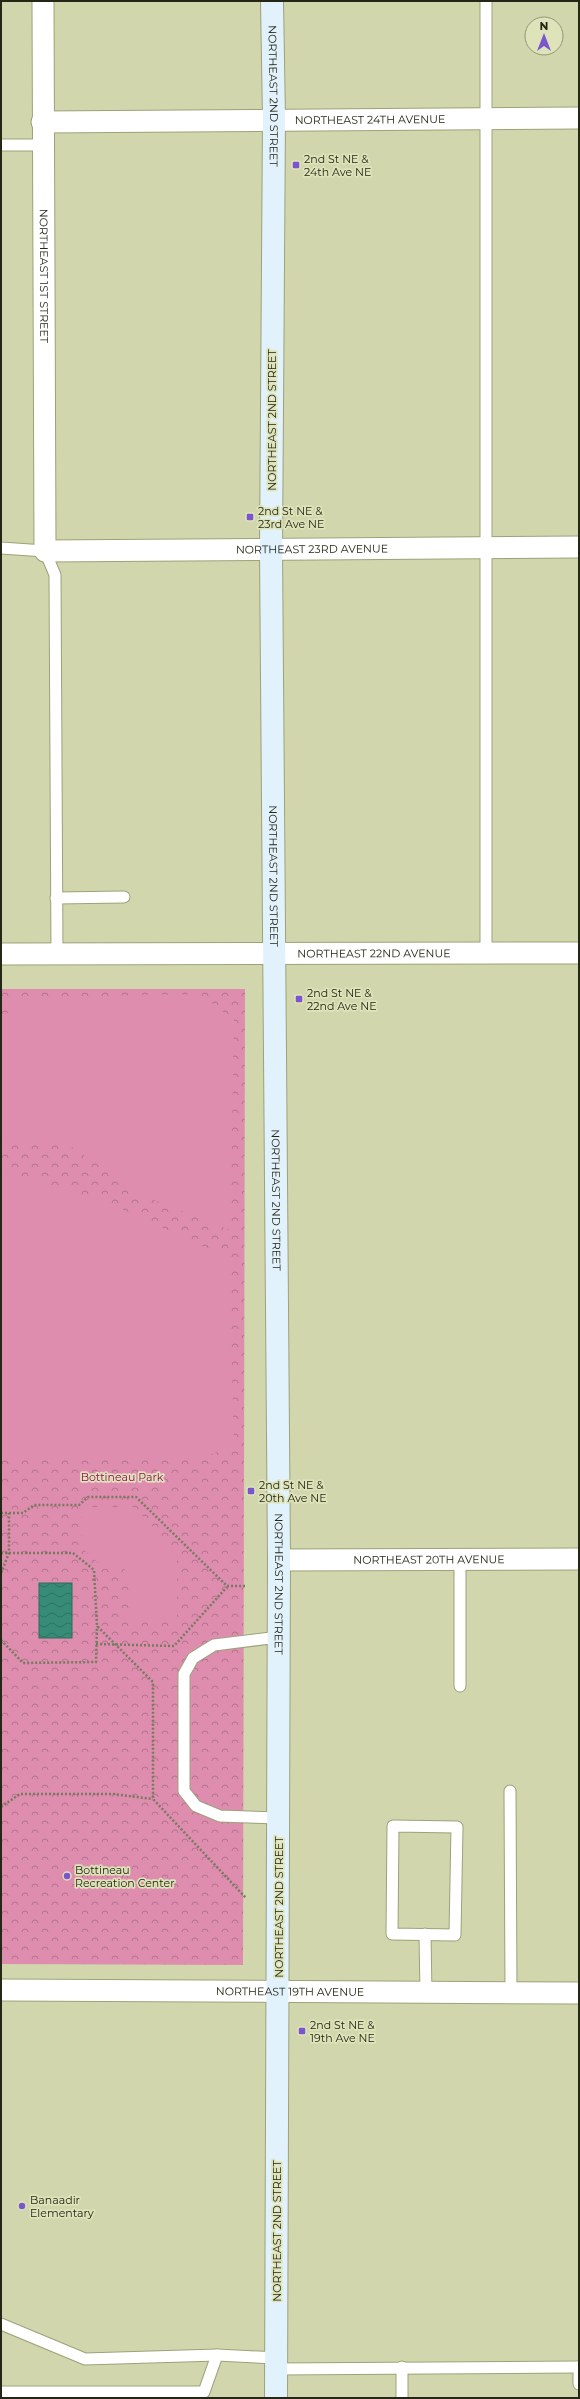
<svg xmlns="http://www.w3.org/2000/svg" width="580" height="2399" font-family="Montserrat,sans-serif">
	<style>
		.park { fill: url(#park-crowns) }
		.pitch { fill: #de8daf }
		.water { fill: url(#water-waves); stroke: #316d5a }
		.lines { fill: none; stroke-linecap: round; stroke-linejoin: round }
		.lane-casing { stroke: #9da27a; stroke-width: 13 }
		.street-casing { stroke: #9da27a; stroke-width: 23 }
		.secondary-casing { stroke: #9da27a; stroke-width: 24 }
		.path { stroke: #777a5e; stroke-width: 2.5; stroke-dasharray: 2 2; stroke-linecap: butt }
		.lane { stroke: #fff; stroke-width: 11 }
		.street { stroke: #fff; stroke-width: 21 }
		.secondary { stroke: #e2f2fc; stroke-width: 22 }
		.poi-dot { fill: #7a55cf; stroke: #dee3b9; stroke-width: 1.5 }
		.labels { text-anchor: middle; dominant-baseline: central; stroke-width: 3.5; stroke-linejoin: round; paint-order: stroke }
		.street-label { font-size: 11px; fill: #242616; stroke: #dee3b9 }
		.poi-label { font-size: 11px; fill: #242616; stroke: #dee3b9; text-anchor: start }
		.park-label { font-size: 11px; fill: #96075b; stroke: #dee3b9 }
	</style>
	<defs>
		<pattern id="park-crowns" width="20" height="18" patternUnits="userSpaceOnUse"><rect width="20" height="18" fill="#de8daf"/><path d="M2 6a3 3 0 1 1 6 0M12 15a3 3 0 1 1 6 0" fill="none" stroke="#b4738d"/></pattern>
		<pattern id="water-waves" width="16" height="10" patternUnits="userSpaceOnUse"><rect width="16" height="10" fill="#378c77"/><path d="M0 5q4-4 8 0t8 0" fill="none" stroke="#2e7261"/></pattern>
	</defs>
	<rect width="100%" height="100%" fill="#d1d6ad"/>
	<path class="park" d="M 1,989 L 245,989 L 243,1965 L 1,1964 Z"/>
	<g class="pitch">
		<path d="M 200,994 L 234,1020 L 230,1230 L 146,1197 L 67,1144 L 1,1143 L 1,1014 L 8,1013 L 4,998 Z"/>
		<path d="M 1,1171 L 109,1203 L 229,1259 L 234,1445 L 198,1460 L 1,1457 Z"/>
		<path d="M 89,1507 L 133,1507 L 177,1551 L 177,1621 L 130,1621 L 129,1574 L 124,1569 L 105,1569 L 82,1548 L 82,1515 Z"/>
	</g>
	<rect class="water" x="39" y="1583" width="33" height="55"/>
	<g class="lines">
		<defs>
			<g id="lane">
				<path d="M 1,145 L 42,145"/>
				<path d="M 1,548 L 45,551 L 55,575 L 57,954"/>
				<path d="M 56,898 L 124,897"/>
				<path d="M 486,953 L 486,1"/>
				<path d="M 460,1560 L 460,1686"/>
				<path d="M 510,1791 L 511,1993"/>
				<path d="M 279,1818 L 220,1816 L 196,1806 L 184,1791 L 184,1674 L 193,1658 L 214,1645 L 279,1637"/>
				<path d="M 393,1826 L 457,1827 L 455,1935 L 392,1934 Z"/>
				<path d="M 425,1934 L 426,1994"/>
				<path d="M 1,2324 L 85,2359 L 217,2355"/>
				<path d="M 402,2367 L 402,2398"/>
				<path d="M 579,2367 L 579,2384"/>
				<path d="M 276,2369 L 579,2367"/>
				<path d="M 1,2392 L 204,2392 L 217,2355 L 276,2358"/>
			</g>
			<g id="street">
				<path id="s1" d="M 43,1 L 45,551 L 579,547"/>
				<path id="s2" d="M 42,122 L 579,118"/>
				<path id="s3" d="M 1,954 L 579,953"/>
				<path id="s4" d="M 279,1560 L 579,1559"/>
				<path id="s5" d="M 1,1990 L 579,1993"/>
			</g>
			<g id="secondary">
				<path id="s6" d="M 272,1 L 274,119 L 271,550 L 279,1560 L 276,2398"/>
			</g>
		</defs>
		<use href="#lane" class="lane-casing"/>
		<use href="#street" class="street-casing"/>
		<use href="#secondary" class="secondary-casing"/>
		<g class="path">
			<path d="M 1,1513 L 23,1513 L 34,1505 L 79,1505 L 88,1497 L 136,1497 L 227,1586 L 245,1586"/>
			<path d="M 1,1553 L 73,1553 L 94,1570 L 97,1626 L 153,1682 L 153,1799 L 246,1898"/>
			<path d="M 1,1573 L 9,1553 L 9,1513"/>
			<path d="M 1,1640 L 23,1663 L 96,1662 L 97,1626"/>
			<path d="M 96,1644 L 174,1646 L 227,1587"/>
			<path d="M 1,1807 L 20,1794 L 114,1794 L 153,1799"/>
		</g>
		<use href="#lane" class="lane"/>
		<use href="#street" class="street"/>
		<use href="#secondary" class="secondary"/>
	</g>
	<g class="poi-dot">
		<rect x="292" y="161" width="8" height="8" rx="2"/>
		<rect x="246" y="513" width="8" height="8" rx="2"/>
		<rect x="295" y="995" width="8" height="8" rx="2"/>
		<rect x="247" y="1487" width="8" height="8" rx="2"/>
		<circle cx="67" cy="1876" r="4"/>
		<rect x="298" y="2027" width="8" height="8" rx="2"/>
		<circle cx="22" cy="2206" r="4"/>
	</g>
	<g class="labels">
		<g class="street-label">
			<text stroke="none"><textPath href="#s6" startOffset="95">NORTHEAST 2ND STREET</textPath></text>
			<text stroke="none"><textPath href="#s2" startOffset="328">NORTHEAST 24TH AVENUE</textPath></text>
			<text stroke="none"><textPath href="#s1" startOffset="275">NORTHEAST 1ST STREET</textPath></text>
			<text transform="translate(272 420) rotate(-90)">NORTHEAST 2ND STREET</text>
			<text stroke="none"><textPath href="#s1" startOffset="817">NORTHEAST 23RD AVENUE</textPath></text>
			<text stroke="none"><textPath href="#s6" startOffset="875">NORTHEAST 2ND STREET</textPath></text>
			<text stroke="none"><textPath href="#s3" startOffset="373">NORTHEAST 22ND AVENUE</textPath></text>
			<text stroke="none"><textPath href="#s6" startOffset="1199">NORTHEAST 2ND STREET</textPath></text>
			<text stroke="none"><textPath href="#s4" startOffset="150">NORTHEAST 20TH AVENUE</textPath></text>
			<text stroke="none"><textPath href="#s6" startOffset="1583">NORTHEAST 2ND STREET</textPath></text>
			<text transform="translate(279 1907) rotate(-90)">NORTHEAST 2ND STREET</text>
			<text stroke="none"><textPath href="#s5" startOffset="289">NORTHEAST 19TH AVENUE</textPath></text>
			<text transform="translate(277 2231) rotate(-90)">NORTHEAST 2ND STREET</text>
		</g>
		<g class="poi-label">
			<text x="304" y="159">2nd St NE &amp;<tspan x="304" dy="13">24th Ave NE</tspan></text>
			<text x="258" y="511">2nd St NE &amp;<tspan x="258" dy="13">23rd Ave NE</tspan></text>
			<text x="307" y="993">2nd St NE &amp;<tspan x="307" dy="13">22nd Ave NE</tspan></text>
			<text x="259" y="1485">2nd St NE &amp;<tspan x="259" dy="13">20th Ave NE</tspan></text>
			<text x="75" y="1870">Bottineau<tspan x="75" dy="13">Recreation Center</tspan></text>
			<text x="310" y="2025">2nd St NE &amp;<tspan x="310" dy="13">19th Ave NE</tspan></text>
			<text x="30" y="2200">Banaadir<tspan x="30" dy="13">Elementary</tspan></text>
		</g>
		<g class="park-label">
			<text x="122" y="1477">Bottineau Park</text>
		</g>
	</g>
	<rect width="580" height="2399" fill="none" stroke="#242616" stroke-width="4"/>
	<g transform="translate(544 36)"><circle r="19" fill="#dee3b9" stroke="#949778"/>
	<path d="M0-3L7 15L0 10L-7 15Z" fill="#7a55cf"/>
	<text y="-6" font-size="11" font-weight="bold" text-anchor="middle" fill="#242616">N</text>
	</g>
</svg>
